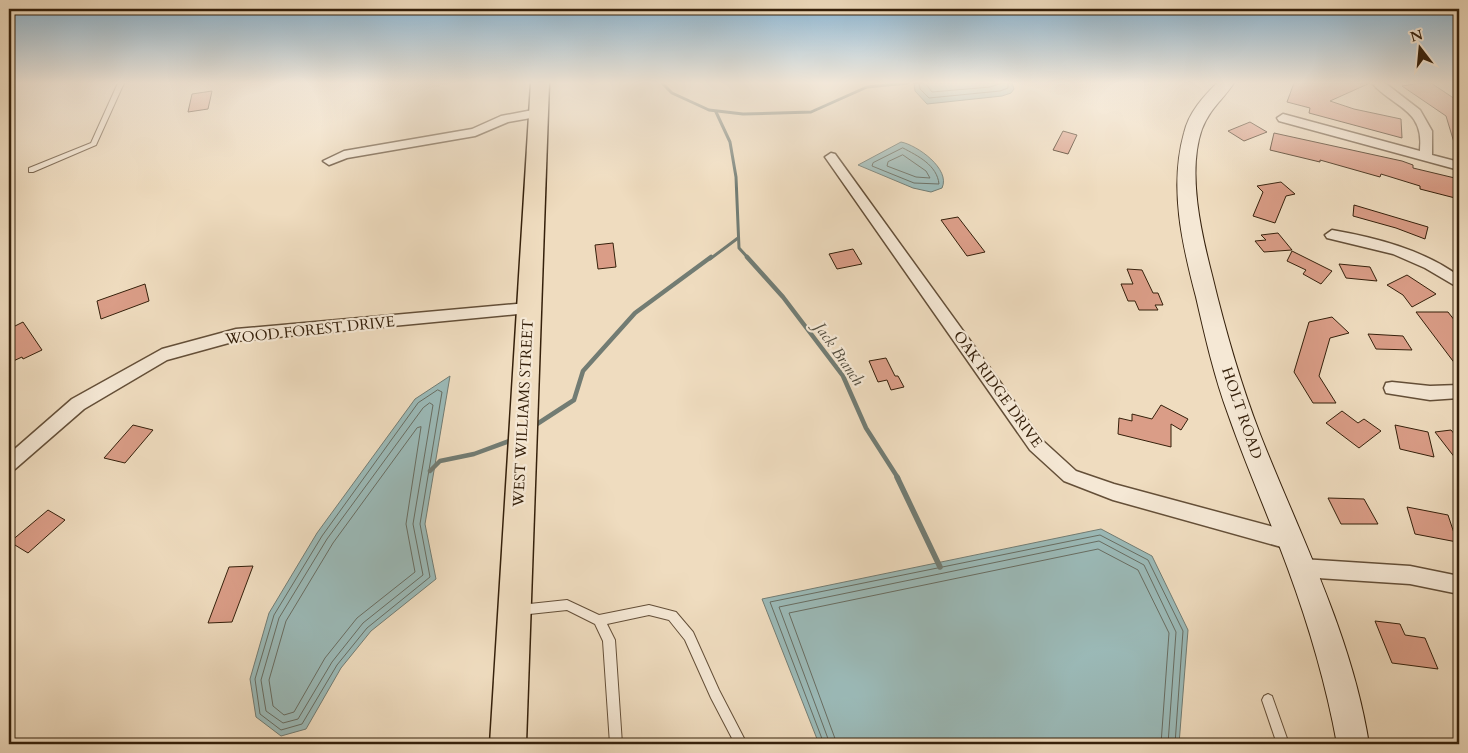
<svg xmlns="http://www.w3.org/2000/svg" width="1468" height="753" font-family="Cardo,serif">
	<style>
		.water { fill: #9bbab8; stroke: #727c73 }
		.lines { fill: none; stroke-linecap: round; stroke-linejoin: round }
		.shore { stroke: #686d62; stroke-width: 1 }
		.stream-far2 { stroke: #727c73; stroke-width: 3 }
		.stream-far1 { stroke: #727c73; stroke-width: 4.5 }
		.stream { stroke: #727c73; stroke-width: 5.5 }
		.building { fill: #da9d87; stroke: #35200b }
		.lane-casing { stroke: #644f38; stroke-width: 2 }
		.street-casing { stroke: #644f38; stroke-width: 3 }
		.secondary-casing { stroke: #35200b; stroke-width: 2 }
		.primary-casing { stroke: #35200b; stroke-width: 3 }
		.lane { fill: #f5e8d5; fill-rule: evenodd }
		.street { fill: #f5e8d5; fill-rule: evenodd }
		.secondary { fill: #f5e8d5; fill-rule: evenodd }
		.primary { fill: #efdcbf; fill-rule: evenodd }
		.labels { text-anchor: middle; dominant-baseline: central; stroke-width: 4.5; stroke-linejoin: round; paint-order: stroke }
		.street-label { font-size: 15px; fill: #35200b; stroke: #f5e8d5 }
		.water-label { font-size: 16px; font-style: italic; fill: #544e3f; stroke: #f5e8d5 }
	</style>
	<rect width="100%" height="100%" fill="#efdcbf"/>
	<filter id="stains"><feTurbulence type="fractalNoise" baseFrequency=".004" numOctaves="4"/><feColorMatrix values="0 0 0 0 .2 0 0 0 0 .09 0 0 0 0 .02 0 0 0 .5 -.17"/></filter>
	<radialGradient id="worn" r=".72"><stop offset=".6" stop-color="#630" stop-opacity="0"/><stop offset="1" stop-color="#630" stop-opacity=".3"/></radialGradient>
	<g class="water">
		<path d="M 914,83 L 1012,83 L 1014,89 L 1011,93 L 1002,96 L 927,104 L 915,91 Z"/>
		<path d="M 901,142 C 917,145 951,169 942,188 L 931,192 L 913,188 L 858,165 Z"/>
		<path d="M 450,376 L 425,524 L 436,579 L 371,631 L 341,668 L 306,729 L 281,736 L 256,717 L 250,679 L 269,613 L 317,533 L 415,399 Z"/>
		<path d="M 1101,529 L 1152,556 L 1188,630 L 1179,744 L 819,744 L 762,599 Z"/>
	</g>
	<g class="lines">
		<g class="shore">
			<path d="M 919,83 L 920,89 L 929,98 L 1000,91 L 1008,88 L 1008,83"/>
			<path d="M 925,83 L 932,92 L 990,87 L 1002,83"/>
			<path d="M 903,148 C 918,156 937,165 939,184 L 914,183 L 872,166 L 873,163 Z"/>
			<path d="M 903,155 L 926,171 L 930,178 L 916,177 L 887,166 L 888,162 Z"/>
			<path d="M 438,390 L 442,392 L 420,524 L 430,577 L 367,628 L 337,665 L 302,724 L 281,730 L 260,714 L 255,679 L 274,615 L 322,536 L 418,403 Z"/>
			<path d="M 430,403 L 433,405 L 413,524 L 423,575 L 363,623 L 332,662 L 298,719 L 283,723 L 266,711 L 261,680 L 279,618 L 327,539 L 423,408 Z"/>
			<path d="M 421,427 L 406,524 L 415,572 L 357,618 L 325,658 L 294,712 L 284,715 L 273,706 L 269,680 L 286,621 L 333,543 L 417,428 Z"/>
			<path d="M 824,744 L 770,602 L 1100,535 L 1148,560 L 1183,631 L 1175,744"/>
			<path d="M 830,744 L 779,607 L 1099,541 L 1144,565 L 1176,632 L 1168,744"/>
			<path d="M 837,744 L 789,613 L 1098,549 L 1138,570 L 1169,633 L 1161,744"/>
		</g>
		<g class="stream-far2">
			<path d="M 662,83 L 672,93 L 709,110 L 743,114 L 811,112 L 867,87 L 908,83"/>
			<path d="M 716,112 L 730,142 L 736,177 L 739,248 L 749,259"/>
			<path d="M 710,259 L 738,238"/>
		</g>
		<g class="stream-far1">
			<path d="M 747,257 L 783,297 L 843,376 L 866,428 L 898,478"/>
			<path d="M 534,426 L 574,400 L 583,371 L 635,313 L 711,257"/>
			<path d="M 430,471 L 440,461 L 474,454 L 512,440"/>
		</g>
		<path class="stream" d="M 897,477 L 940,567"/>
	</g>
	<g class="building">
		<path d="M 1294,83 L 1370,83 L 1330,101 L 1354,109 L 1401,119 L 1402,138 L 1309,113 L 1310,108 L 1287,102 Z"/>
		<path d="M 1421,83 L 1431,83 L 1458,101 L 1459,98 L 1459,149 L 1456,149 L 1446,116 L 1402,86 Z"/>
		<path d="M 212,91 L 208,109 L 188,112 L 192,94 Z"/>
		<path d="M 1250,122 L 1267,132 L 1244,141 L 1228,131 Z"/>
		<path d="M 1063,131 L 1077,135 L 1068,154 L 1053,150 Z"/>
		<path d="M 1274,133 L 1402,161 L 1413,165 L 1413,168 L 1459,179 L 1459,199 L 1420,189 L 1420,186 L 1381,174 L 1380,177 L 1320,160 L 1320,162 L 1270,150 Z"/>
		<path d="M 1281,182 L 1295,194 L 1286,196 L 1275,223 L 1253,216 L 1263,192 L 1257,186 Z"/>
		<path d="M 1354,205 L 1428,227 L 1425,239 L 1396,228 L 1353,216 Z"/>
		<path d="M 958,217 L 985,252 L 967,256 L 941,220 Z"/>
		<path d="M 1278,233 L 1292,250 L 1264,252 L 1255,241 L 1266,240 L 1261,235 Z"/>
		<path d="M 613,243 L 616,267 L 598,269 L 595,245 Z"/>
		<path d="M 853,249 L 862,264 L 837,269 L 829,254 Z"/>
		<path d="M 1292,251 L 1332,271 L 1321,284 L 1303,274 L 1306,270 L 1287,261 Z"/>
		<path d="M 1339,264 L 1370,267 L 1377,281 L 1346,278 Z"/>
		<path d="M 1127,269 L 1142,270 L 1153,293 L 1158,293 L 1163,305 L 1155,305 L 1158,310 L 1139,310 L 1135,301 L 1128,301 L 1121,284 L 1133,284 Z"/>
		<path d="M 1407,275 L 1436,294 L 1412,307 L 1403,295 L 1387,285 Z"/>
		<path d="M 145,284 L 149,301 L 101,319 L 97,301 Z"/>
		<path d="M 1416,312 L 1448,312 L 1459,326 L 1459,369 Z"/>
		<path d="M 1332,317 L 1349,333 L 1330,338 L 1319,376 L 1336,403 L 1313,403 L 1294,372 L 1309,322 Z"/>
		<path d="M 23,322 L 42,350 L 23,359 L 22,357 L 9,363 L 9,329 Z"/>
		<path d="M 1368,334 L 1403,336 L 1412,350 L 1376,349 Z"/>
		<path d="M 886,358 L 895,376 L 898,376 L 904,387 L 891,390 L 887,380 L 878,382 L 869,361 Z"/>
		<path d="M 1161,405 L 1188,419 L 1181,430 L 1171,424 L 1171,447 L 1118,434 L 1119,418 L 1132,421 L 1132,414 L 1152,419 Z"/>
		<path d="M 1342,411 L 1358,423 L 1364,419 L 1381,431 L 1359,448 L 1326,423 Z"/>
		<path d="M 133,425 L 153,430 L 125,463 L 104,458 Z"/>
		<path d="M 1395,425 L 1428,432 L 1434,457 L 1400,449 Z"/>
		<path d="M 1451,430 L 1456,436 L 1459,436 L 1459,463 L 1435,432 Z"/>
		<path d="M 1328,498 L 1364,499 L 1378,524 L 1341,524 Z"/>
		<path d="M 1407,507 L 1448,515 L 1457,542 L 1415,534 Z"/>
		<path d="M 48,510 L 65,520 L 28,553 L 10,542 Z"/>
		<path d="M 253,566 L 232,622 L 208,623 L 229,567 Z"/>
		<path d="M 1375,621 L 1400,624 L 1405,635 L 1425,638 L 1438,669 L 1392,663 Z"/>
	</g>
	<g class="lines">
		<defs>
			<g id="lane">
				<path d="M 118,83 L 124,83 L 96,145 L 33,172 L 29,172 L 29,168 L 91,143 Z"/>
				<path d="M 567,600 L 599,615 L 649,605 L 676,612 L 693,632 L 719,690 L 747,744 L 735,744 L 711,698 L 685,640 L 669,620 L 649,615 L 607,624 L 615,640 L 622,744 L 610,744 L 603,641 L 595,624 L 567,610 L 520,615 L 516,614 L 515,610 L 516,606 L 520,605 Z"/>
				<path d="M 1268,694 L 1272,696 L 1289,744 L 1277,744 L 1262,700 L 1264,696 Z"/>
			</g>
			<g id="street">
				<path d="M 1372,83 L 1385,83 L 1420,110 L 1432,131 L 1432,155 L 1459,162 L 1459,170 L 1279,121 L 1277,118 L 1283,114 L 1420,151 C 1425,109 1394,108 1372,83 Z"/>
				<path d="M 538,109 L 542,110 L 542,116 L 508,122 L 475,136 L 347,158 L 329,165 L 323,161 L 344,151 L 472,129 L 501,116 Z"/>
				<path d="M 831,153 L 835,154 L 1042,440 L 1076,471 L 1114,484 L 1292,532 L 1299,535 L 1301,541 L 1299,547 L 1292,550 L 1113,500 L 1064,481 L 1030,450 L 825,157 Z"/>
				<path d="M 1332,230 C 1377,238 1421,249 1459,276 L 1459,288 L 1425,268 L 1393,254 L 1327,238 L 1325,235 Z"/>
				<path d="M 528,303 L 533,304 L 536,308 L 533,312 L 528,313 L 236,341 L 167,360 L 84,409 L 15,469 L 9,471 L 9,454 L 72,399 L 162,349 L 236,329 Z"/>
				<path d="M 1392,382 L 1430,386 L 1459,385 L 1459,398 L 1430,400 L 1392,394 L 1386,393 L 1384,388 L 1386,383 Z"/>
				<path d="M 1302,559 L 1410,566 L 1459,576 L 1459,594 L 1410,584 L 1302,577 L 1295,574 L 1292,568 L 1295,562 Z"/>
			</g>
			<path id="secondary" d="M 1217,83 L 1234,83 C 1222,101 1211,107 1202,129 C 1187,172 1201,232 1212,275 C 1225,329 1240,382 1260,434 C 1300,536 1352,635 1369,744 L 1337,744 C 1326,684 1309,626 1288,569 C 1269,517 1246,466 1228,414 C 1214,376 1205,336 1196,297 C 1182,244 1169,187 1184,133 C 1189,112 1203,97 1217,83 Z"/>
			<path id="primary" d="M 531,83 L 549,83 L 526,744 L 490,744 Z"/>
		</defs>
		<use href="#lane" class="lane-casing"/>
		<use href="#street" class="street-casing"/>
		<use href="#secondary" class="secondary-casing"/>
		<use href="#primary" class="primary-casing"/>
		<use href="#lane" class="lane"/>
		<use href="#street" class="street"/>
		<use href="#secondary" class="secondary"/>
		<use href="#primary" class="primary"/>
	</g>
	<linearGradient id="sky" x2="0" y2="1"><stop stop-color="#89b6d5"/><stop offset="0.44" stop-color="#f8efe2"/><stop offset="1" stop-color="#f8efe2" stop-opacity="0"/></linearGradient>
	<rect width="1468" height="188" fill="url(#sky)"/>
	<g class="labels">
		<g class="street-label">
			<text transform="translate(310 330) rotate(-6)">WOOD FOREST DRIVE</text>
			<text transform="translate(998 389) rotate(54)">OAK RIDGE DRIVE</text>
			<text transform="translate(523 413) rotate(-87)">WEST WILLIAMS STREET</text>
			<text transform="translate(1242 413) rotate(71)">HOLT ROAD</text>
		</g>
		<g class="water-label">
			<text transform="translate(839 354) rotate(55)">Jack Branch</text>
		</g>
	</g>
	<rect width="1468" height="753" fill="none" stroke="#efdcbf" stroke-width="30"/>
	<rect x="10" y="10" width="1448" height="733" fill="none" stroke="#35200b" stroke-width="2.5"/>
	<rect x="15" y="15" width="1438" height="723" fill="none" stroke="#35200b"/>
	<g transform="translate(1420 48) rotate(344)" stroke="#f5e8d5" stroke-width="4" paint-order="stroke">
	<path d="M0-4L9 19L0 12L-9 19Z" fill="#35200b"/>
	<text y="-8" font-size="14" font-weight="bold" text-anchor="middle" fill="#35200b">N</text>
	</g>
	<rect width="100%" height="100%" filter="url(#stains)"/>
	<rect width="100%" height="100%" fill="url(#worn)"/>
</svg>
